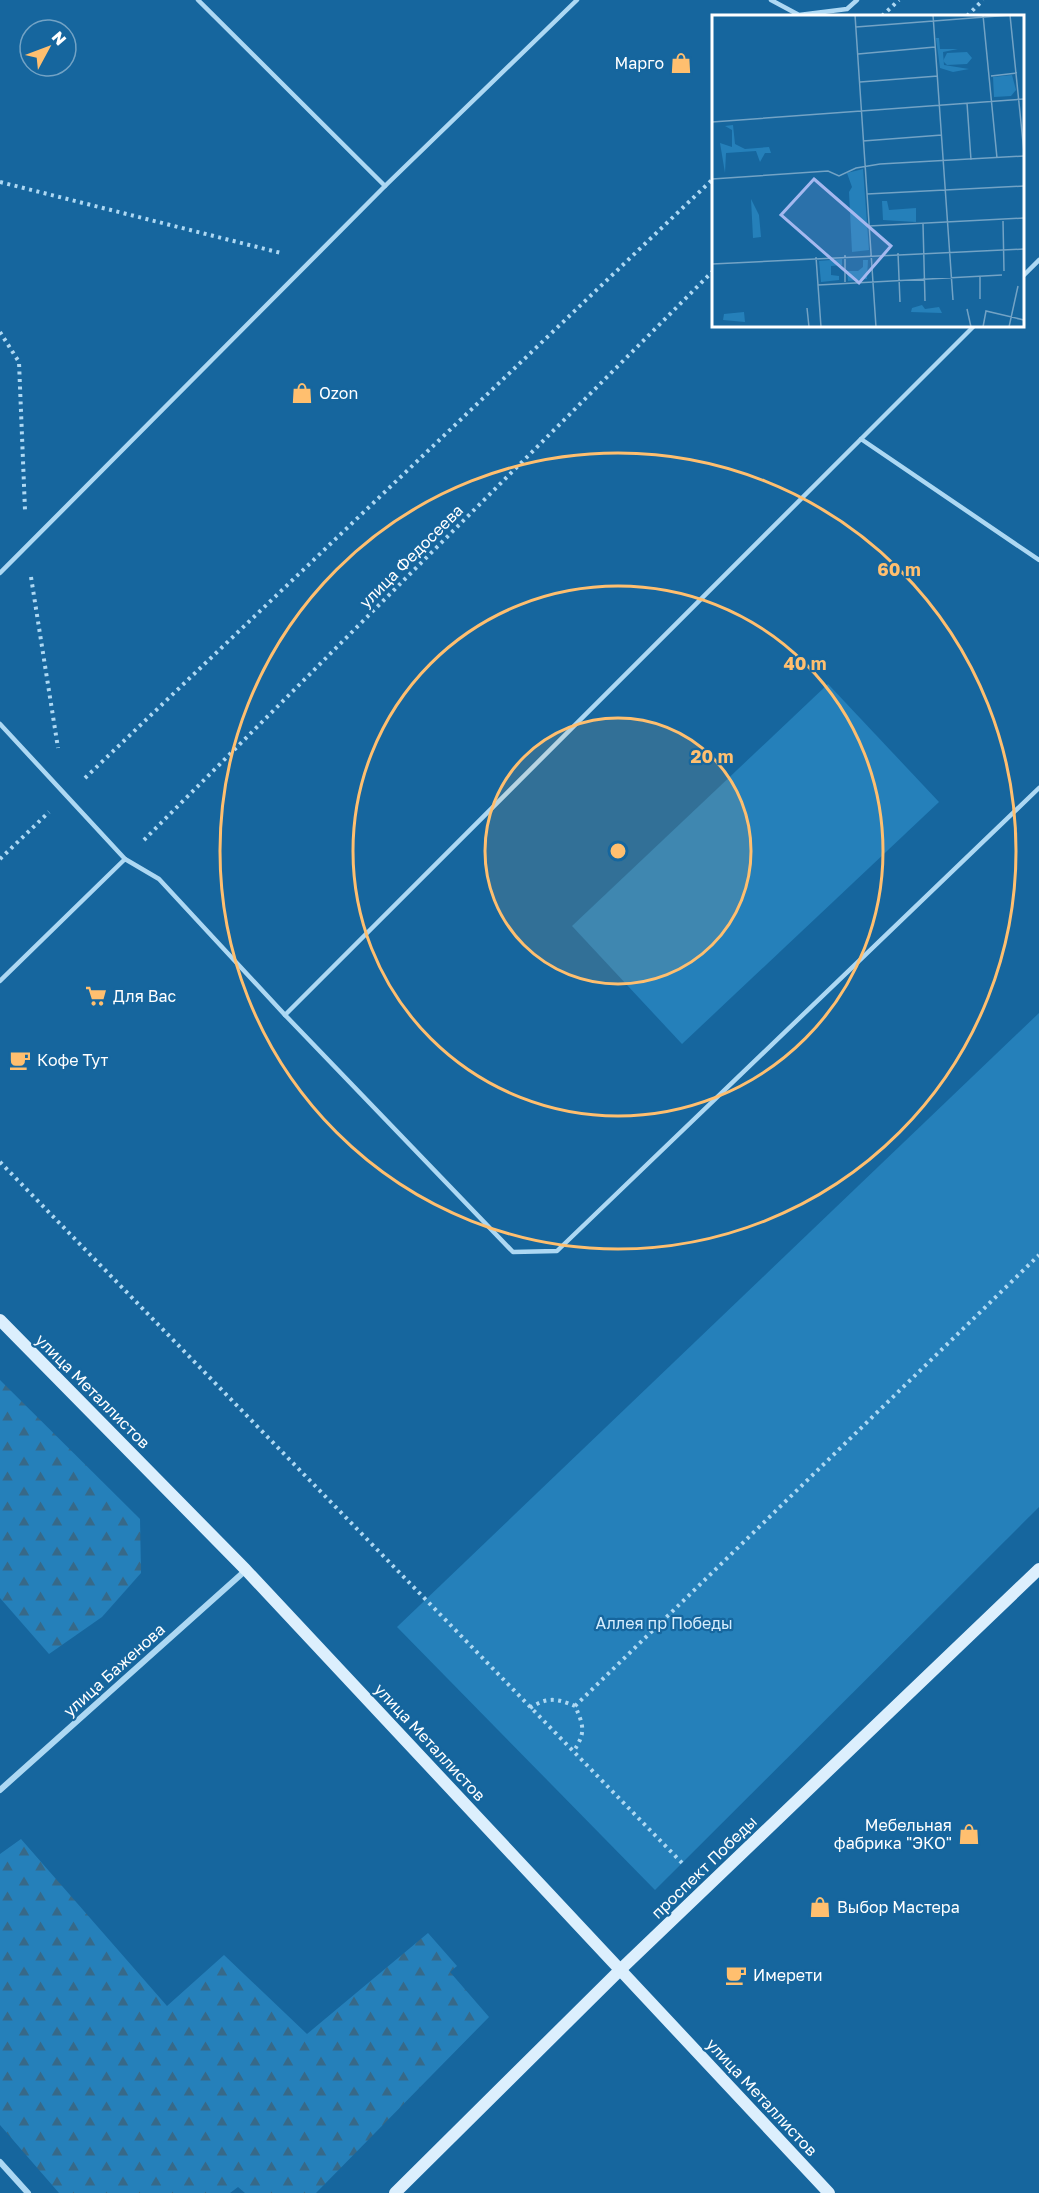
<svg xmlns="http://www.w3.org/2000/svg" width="1039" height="2193" font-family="'Golos Text',sans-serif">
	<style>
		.forest { fill: url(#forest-firs) }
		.park { fill: #2580ba }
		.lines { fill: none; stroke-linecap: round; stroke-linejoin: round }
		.path { stroke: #add8f3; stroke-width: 4; stroke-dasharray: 3 4.5; stroke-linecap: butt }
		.lane { stroke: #add8f3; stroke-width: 4.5 }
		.street { stroke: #add8f3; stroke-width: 6 }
		.secondary { stroke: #dceffd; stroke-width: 12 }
		.ring { fill: none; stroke: #ffbf6f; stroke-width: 3 }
		.labels { text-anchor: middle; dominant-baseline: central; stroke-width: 4.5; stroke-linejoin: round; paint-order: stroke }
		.poi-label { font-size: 16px; fill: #fff; stroke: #16669e; text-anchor: start }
		.street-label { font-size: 16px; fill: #fff; stroke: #16669e }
		.park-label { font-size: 16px; fill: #d5edfd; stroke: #16669e }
		.inset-road { fill: none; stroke: #73a3c5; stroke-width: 1.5 }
		.view { fill: #a5b8ef; fill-opacity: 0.15; stroke: #a5b8ef; stroke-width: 3 }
		.inset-edge { fill: none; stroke: #fff; stroke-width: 3 }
		.centre { fill: #ffbf6f; stroke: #16669e; stroke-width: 3 }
		.ring-label { font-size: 18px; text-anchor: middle; font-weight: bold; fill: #ffbf6f; stroke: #16669e; stroke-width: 4.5; stroke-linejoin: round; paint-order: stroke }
	</style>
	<defs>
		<pattern id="forest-firs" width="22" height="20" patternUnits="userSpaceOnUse" patternTransform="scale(1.5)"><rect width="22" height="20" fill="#2580ba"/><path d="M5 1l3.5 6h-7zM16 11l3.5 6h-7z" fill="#376988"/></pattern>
	</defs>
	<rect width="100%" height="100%" fill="#16669e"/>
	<g class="forest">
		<path d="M 0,1380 L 140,1519 L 141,1573 L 102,1617 L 49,1654 L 0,1598 Z"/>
		<path d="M 21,1839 L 167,2006 L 224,1955 L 307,2034 L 428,1933 L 457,1966 L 450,1972 L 489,2017 L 316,2193 L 245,2193 L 238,2187 L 230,2193 L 59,2193 L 0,2125 L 0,1854 Z"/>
	</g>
	<g class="park">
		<path d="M 828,684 L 939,802 L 682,1044 L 572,926 Z"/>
		<path d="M 1039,1013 L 1039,1507 L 655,1890 L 397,1627 Z"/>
	</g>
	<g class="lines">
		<g class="path">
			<path d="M 882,16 L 899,0"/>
			<path d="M 967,16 L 983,0"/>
			<path d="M 0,182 L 281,253"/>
			<path d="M 0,332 L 19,362 L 25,510"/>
			<path d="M 31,577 L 58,748"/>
			<path d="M 85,778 L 714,178"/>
			<path d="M 144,840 L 714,270"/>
			<path d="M 0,859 L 49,812"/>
			<path d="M 0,1162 L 685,1866"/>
			<path d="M 575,1706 L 1039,1255"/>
			<path d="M 530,1708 C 547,1697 556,1698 575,1706 C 584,1726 586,1733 573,1752"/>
		</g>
		<g class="lane">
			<path d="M 198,0 L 385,186"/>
			<path d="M 771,0 L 799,15 L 847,9 L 857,0"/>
			<path d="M 1022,277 L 1039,260"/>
			<path d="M 861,439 L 974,326"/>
			<path d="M 0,573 L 385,186 L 577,0"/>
			<path d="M 0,724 L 125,859"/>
			<path d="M 0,981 L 125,859 L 159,879 L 285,1015 L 861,439 L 1039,560"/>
			<path d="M 285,1015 L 513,1252 L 557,1251 L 1039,788"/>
		</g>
		<g class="street">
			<path d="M 0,1790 L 246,1570"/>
			<path d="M 0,2162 L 28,2193"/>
		</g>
		<g class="secondary">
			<path d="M 0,1320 L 246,1570 L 829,2193"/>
			<path d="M 395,2193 L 621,1969 L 1039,1569"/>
		</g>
	</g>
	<circle cx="618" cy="851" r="133" fill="#ffbf6f" fill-opacity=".12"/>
	<g class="ring">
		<circle cx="618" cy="851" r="133"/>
		<circle cx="618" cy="851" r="265"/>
		<circle cx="618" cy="851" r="398"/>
	</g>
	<defs>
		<symbol id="shop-bare" viewBox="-9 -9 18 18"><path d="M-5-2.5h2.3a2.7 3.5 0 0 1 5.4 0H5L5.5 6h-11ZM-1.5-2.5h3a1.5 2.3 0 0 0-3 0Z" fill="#ffbf6f" stroke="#16669e" stroke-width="2.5" paint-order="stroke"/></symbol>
		<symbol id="supermarket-bare" viewBox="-9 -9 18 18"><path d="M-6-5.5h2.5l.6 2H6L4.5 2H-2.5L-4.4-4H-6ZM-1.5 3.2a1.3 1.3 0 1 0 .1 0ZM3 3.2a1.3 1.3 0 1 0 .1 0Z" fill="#ffbf6f" stroke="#16669e" stroke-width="2.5" paint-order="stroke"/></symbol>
		<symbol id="cafe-bare" viewBox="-9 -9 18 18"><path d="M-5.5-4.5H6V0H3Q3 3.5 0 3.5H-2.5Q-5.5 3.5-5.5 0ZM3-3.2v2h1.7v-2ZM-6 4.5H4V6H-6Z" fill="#ffbf6f" stroke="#16669e" stroke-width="2.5" paint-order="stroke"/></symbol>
	</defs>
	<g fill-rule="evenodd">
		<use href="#shop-bare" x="666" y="48" width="30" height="30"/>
		<use href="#shop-bare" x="287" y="378" width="30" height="30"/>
		<use href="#supermarket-bare" x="81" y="981" width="30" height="30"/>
		<use href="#cafe-bare" x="5" y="1045" width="30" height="30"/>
		<use href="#shop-bare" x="954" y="1819" width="30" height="30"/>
		<use href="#shop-bare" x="805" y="1892" width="30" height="30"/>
		<use href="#cafe-bare" x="721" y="1960" width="30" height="30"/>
	</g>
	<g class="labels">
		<g class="poi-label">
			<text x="664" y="63" text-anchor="end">Марго</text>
			<text x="319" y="393">Ozon</text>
			<text x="113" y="996">Для Вас</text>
			<text x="37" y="1060">Кофе Тут</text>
			<text x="952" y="1825" text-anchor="end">Мебельная<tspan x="952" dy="18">фабрика "ЭКО"</tspan></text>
			<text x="837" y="1907">Выбор Мастера</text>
			<text x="753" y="1975">Имерети</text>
		</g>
		<g class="street-label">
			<text transform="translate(411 556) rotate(-45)">улица Федосеева</text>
			<text transform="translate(93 1391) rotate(45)">улица Металлистов</text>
			<text transform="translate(114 1670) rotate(-42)">улица Баженова</text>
			<text transform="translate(430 1742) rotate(47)">улица Металлистов</text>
			<text transform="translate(704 1867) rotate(-44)">проспект Победы</text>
			<text transform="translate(762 2097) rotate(47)">улица Металлистов</text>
		</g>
		<g class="park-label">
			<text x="664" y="1623">Аллея пр Победы</text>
		</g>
	</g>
	<g transform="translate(712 15)">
		<rect width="312" height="312" fill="#16669e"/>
		<path d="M 170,186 L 175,186 L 177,195 L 204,193 L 204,207 L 171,205 Z" fill="#2580ba"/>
		<path d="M 224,23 L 227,23 L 228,34 L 246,34 L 231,37 L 232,50 L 257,54 L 241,57 L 228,53 ZM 21,110 L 23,129 L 33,134 L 57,132 L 59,138 L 53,138 L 48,147 L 44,136 L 14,138 L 13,158 L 8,128 L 20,132 L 20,115 L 13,111 ZM 39,184 L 47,200 L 49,222 L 41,223 ZM 130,244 L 130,250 L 119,251 L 119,260 L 127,261 L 127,265 L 109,267 L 107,246 ZM 151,245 L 156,245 L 155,264 L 136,266 L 135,256 L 146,256 L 151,252 ZM 210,290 L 213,294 L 227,292 L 230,298 L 199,297 L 200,293 Z" fill="#2580ba"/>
		<path d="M 255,37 L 260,43 L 255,49 L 235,50 L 231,46 L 235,38 ZM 300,60 L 304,75 L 299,81 L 282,82 L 281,62 ZM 151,154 L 157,235 L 140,237 L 137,177 L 140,172 L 135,158 ZM 32,297 L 33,307 L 11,305 L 12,299 Z" fill="#2580ba"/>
		<path class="inset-road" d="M 143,0 L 164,312M 221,0 L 241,285M 271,0 L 285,143M 298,0 L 312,137M 144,12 L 299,0M 146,39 L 223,32M 279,61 L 305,58M 148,67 L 226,61M 255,88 L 259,145M 0,107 L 312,84M 151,126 L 230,120M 0,164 L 116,156 L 127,161 L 144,153 L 168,149 L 312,141M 155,179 L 312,171M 291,206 L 292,256M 211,209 L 213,286M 157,211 L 312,203M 186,238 L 188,287M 133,240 L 133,267M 104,242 L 109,312M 0,249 L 312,234M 268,261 L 268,284M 106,270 L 290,260M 95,293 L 97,312M 255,294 L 259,312M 271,312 L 274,296 L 312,305M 297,312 L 306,271"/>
		<path class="view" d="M 102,164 L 179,231 L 147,268 L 69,200 Z"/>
		<rect width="312" height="312" class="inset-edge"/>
	</g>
	<circle cx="618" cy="851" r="9" class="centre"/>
	<g class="ring-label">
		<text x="899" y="576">60 m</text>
		<text x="805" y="670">40 m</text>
		<text x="712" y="763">20 m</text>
	</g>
	<g transform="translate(48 48) rotate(49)"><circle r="28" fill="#16669e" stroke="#73a3c5" stroke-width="1.5"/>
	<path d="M0-4.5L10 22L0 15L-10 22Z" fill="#ffbf6f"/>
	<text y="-9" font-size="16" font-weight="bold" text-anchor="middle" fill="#ffffff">N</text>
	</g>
</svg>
